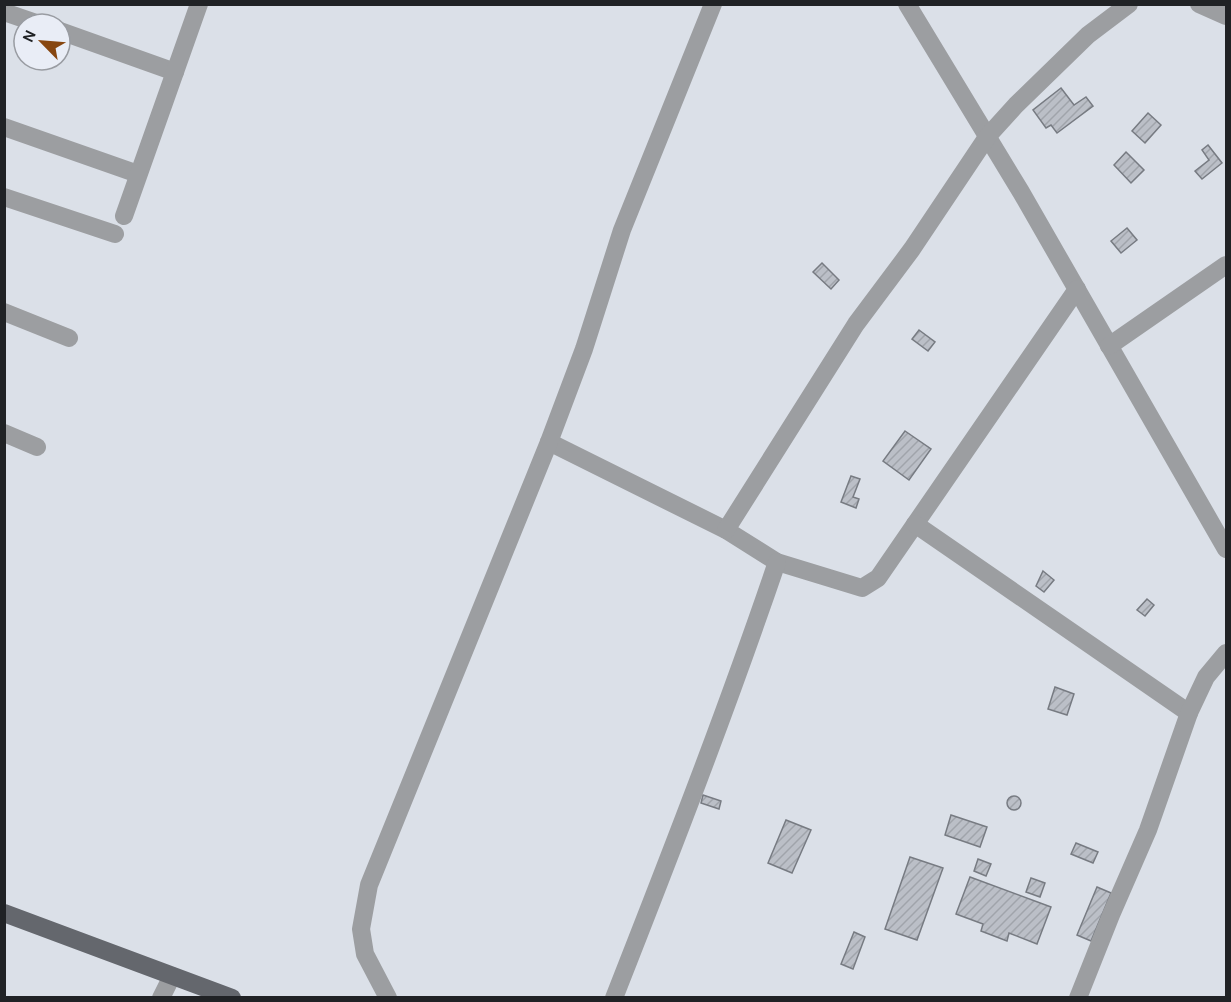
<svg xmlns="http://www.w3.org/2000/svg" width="1231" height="1002" font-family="Karla,sans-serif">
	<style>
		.building { fill: url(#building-hatch); stroke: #777b82; stroke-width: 1.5 }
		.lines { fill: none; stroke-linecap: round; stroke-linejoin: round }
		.minor { stroke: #9c9ea1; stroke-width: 18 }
		.major { stroke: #64676d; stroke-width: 18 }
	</style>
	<defs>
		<pattern id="building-hatch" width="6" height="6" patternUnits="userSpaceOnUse" patternTransform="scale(1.5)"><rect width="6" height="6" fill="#bbbfc7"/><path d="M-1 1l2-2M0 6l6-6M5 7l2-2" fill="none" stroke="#a0a4ab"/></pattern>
	</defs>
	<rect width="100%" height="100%" fill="#dbe0e8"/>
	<g class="building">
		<path d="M 1061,88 L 1074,105 L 1086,97 L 1093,106 L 1057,133 L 1051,125 L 1046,128 L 1033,110 Z"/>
		<path d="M 1148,113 L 1161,125 L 1145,143 L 1132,131 Z"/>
		<path d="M 1208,145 L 1222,163 L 1202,179 L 1195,171 L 1209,160 L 1202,150 Z"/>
		<path d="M 1126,152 L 1144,170 L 1131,183 L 1114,165 Z"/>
		<path d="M 1127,228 L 1137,240 L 1121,253 L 1111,241 Z"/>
		<path d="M 822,263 L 839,280 L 831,289 L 813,272 Z"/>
		<path d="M 919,330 L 935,342 L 928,351 L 912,339 Z"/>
		<path d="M 905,431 L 931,449 L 909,480 L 883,461 Z"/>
		<path d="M 851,476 L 860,479 L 853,497 L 859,499 L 856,508 L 841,502 Z"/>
		<path d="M 1043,571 L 1054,580 L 1044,592 L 1036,586 Z"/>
		<path d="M 1147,599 L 1154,605 L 1145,616 L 1137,610 Z"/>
		<path d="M 1055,687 L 1074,694 L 1067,715 L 1048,709 Z"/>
		<path d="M 703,795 L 721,801 L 719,809 L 701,803 Z"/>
		<circle cx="1014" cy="803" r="7"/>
		<path d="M 951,815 L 987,827 L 980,847 L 945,835 Z"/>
		<path d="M 786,820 L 811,830 L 792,873 L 768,863 Z"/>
		<path d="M 1076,843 L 1098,852 L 1093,863 L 1071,854 Z"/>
		<path d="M 910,857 L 943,868 L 917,940 L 885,929 Z"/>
		<path d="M 978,859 L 991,864 L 986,876 L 974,871 Z"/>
		<path d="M 970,877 L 1051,907 L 1037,944 L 1009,933 L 1007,941 L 981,931 L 983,924 L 956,914 Z"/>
		<path d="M 1031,878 L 1045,883 L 1040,897 L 1026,892 Z"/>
		<path d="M 1097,887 L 1111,893 L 1091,941 L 1077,935 Z"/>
		<path d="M 854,932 L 865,937 L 853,969 L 841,964 Z"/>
	</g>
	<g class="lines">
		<g class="minor">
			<path d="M 907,4 L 1021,192 L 1226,549"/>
			<path d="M 1199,4 L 1226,16"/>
			<path d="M 4,12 L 39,24"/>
			<path d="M 60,31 L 175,72"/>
			<path d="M 4,127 L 138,174"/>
			<path d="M 4,197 L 115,234"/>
			<path d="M 124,216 L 199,4"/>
			<path d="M 4,312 L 69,338"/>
			<path d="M 1109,346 L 1226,265"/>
			<path d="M 4,433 L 37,447"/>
			<path d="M 549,442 L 726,530 L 777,562 L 862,588 L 878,578 L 1077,289"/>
			<path d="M 915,524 L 1189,713"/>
			<path d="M 726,530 L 856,324 L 912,249 L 987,137 L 1016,105 L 1088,35 L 1129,4"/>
			<path d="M 161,998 L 172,976"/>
			<path d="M 388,998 L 365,954 L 361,929 L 369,885 L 549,442 L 584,349 L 622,230 L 713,4"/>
			<path d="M 614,998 C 671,853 727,709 777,562"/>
			<path d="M 1078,998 L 1111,915 L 1148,830 L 1189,713 L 1206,677 L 1226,653"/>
		</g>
		<path class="major" d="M 4,913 L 232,998"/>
	</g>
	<rect width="1231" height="1002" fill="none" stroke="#202225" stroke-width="12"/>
	<g transform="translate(42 42) rotate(295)"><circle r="28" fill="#e9edf6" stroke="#999ca2" stroke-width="1.5"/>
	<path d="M0-4.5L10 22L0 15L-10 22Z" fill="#87460f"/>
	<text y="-9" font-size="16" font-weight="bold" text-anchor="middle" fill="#202225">N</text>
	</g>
</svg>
